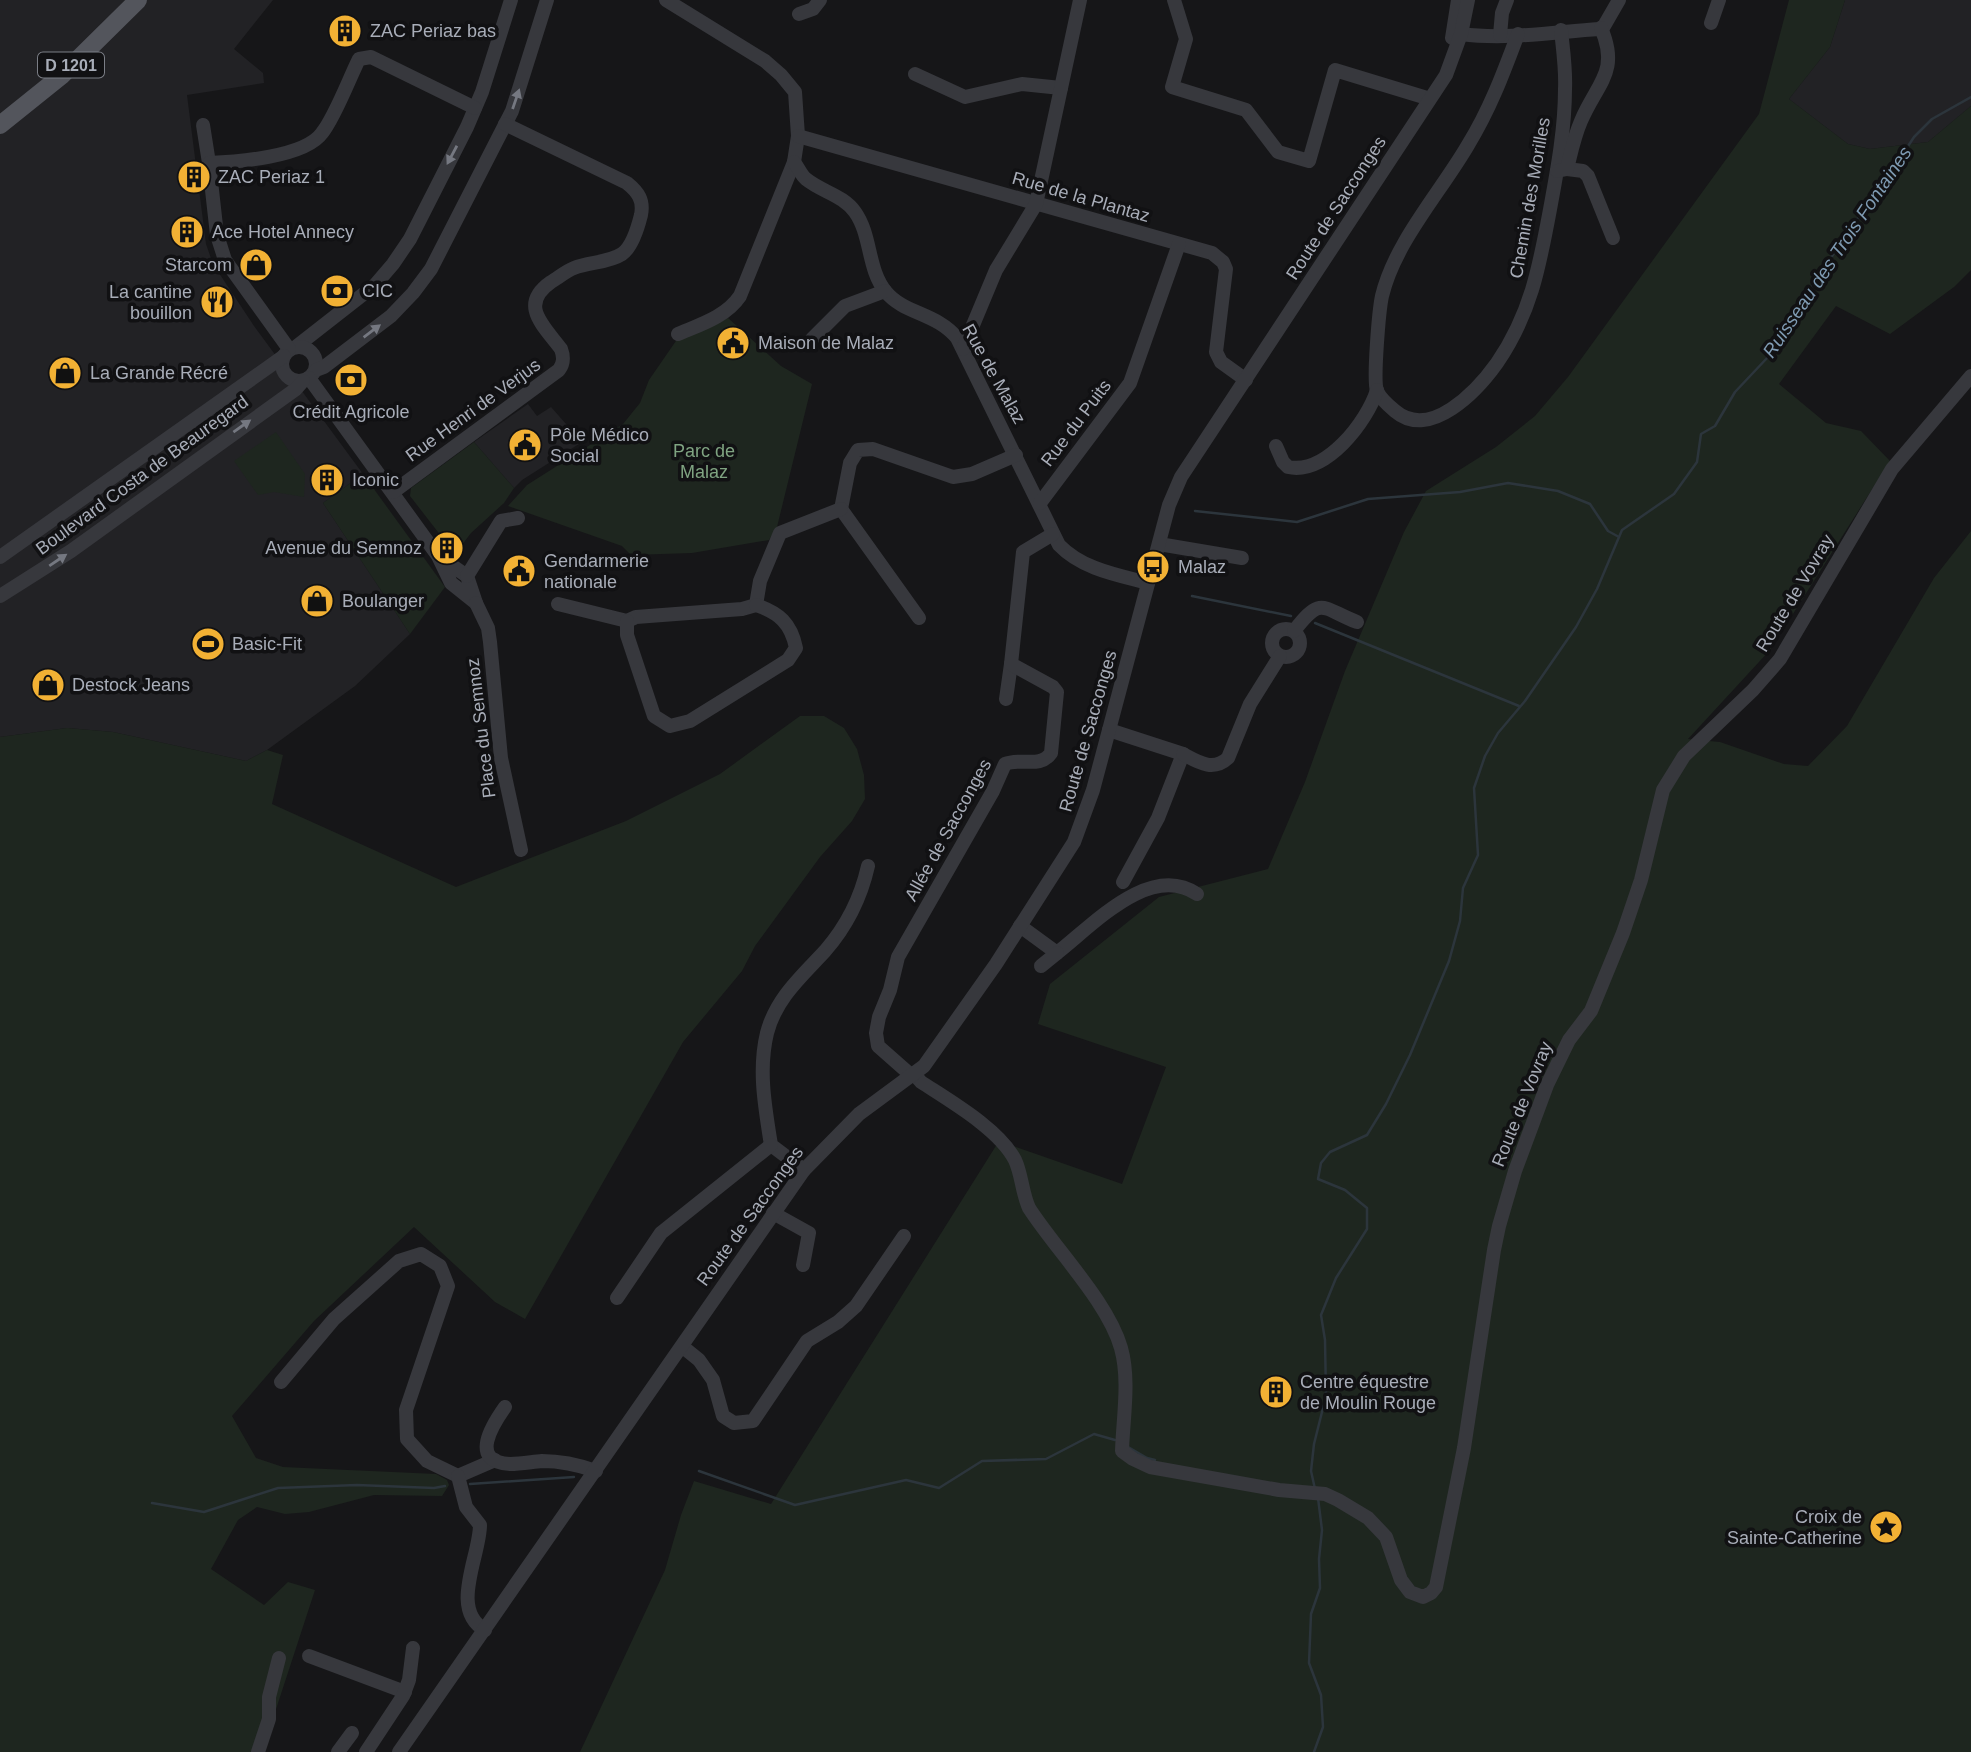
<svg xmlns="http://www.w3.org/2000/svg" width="1971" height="1752" font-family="Arial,sans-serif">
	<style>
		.built { fill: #222225 }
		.green { fill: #1e261f }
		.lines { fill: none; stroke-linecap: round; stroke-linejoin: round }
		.stream { stroke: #2c353c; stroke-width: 2.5 }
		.minor { stroke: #37383d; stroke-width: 14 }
		.major { stroke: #53555c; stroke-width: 18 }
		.oneway { fill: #757881 }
		.labels { text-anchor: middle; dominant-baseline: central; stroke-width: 7; stroke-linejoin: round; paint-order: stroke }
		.shield { fill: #111113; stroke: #7b7e86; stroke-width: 2 }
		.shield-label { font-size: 16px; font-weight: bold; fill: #a8adb8 }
		.poi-label { font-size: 18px; fill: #a8adb8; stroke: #111113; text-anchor: start }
		.street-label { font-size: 18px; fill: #a8adb8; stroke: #111113 }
		.park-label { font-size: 18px; fill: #7fa381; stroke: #111113 }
		.water-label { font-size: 19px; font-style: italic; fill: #7f9bb3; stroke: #111113 }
	</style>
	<rect width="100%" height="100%" fill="#161618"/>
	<g class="built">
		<path d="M 0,0 L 273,0 L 234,49 L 263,73 L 264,83 L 187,95 L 206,244 L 213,264 L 254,326 L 363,474 L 323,503 L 410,634 L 355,686 L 267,750 L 246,761 L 113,732 L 67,728 L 0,737 Z"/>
		<path d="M 1845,0 L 1971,0 L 1971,106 L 1928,142 L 1870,149 L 1848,144 L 1789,99 L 1830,47 Z"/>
		<path d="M 528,404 L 537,416 L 551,407 L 582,442 L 522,480 L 514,488 L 474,442 Z"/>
	</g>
	<g class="green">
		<path d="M 1789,0 L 1845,0 L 1830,47 L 1789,99 L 1848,144 L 1870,149 L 1928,142 L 1971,106 L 1971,270 L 1954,287 L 1890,334 L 1836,306 L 1779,384 L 1826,423 L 1861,431 L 1890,461 L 1770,650 L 1688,739 L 1720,742 L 1784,764 L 1808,766 L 1847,726 L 1934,578 L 1971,531 L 1971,1752 L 580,1752 L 665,1570 L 681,1515 L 694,1481 L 771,1504 L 999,1141 L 1122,1184 L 1166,1067 L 1038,1024 L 1050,984 L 1159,897 L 1268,869 L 1305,782 L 1345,671 L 1404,532 L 1426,491 L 1496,447 L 1535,416 L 1568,377 L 1759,114 Z"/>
		<path d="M 728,318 L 781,366 L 812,384 L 777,527 L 769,540 L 692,553 L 631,555 L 622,546 L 508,506 L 527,485 L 623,424 L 640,403 L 649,380 L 678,338 Z"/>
		<path d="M 276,432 L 305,474 L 304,497 L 274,492 L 258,495 L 234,461 Z"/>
		<path d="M 474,442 L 514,488 L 504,503 L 471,533 L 455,554 L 410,496 L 411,488 Z"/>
		<path d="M 363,474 L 445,587 L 410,634 L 323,503 Z"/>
		<path d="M 800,716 L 824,716 L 844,728 L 857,749 L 864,775 L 865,799 L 852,821 L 820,857 L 755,946 L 742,971 L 683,1042 L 525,1319 L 495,1302 L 414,1227 L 314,1321 L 232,1416 L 256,1458 L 283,1467 L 436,1474 L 447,1480 L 449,1485 L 442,1496 L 374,1495 L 309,1512 L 285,1514 L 257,1507 L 238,1520 L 211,1569 L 264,1605 L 288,1582 L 315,1590 L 262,1752 L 0,1752 L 0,737 L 67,728 L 113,732 L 246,761 L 267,750 L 283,755 L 272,804 L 456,887 L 626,821 L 720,774 Z"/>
	</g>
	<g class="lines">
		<g class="stream">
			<path d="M 1195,511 L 1297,522 L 1368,499 L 1460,492 L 1508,483 L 1558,491 L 1590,504 L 1608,531 L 1619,537"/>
			<path d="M 1192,596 L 1291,616"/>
			<path d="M 1315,623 L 1519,706"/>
			<path d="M 1128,1447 L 1147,1458 L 1155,1460"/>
			<path d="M 699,1471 L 795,1505 L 906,1480 L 939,1488 L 982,1461 L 1046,1459 L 1094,1434 L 1115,1440"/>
			<path d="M 470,1484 L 574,1477"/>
			<path d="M 1315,1489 L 1311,1471 L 1314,1444 L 1326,1396 L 1325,1340 L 1321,1315 L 1336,1278 L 1367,1229 L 1367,1208 L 1345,1190 L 1318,1179 L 1321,1163 L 1330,1152 L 1367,1135 L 1386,1104 L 1410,1055 L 1449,961 L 1460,921 L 1463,888 L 1478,855 L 1474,788 L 1485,756 L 1498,733 L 1525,701 L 1576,627 L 1597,589 L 1622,530 L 1674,494 L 1697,462 L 1701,434 L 1715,426 L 1735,392 L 1768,357 L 1791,317 L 1855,222 L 1891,177 L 1899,160 L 1914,137 L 1932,119 L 1971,97"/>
			<path d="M 152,1503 L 204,1512 L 278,1488 L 357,1485 L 434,1488 L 445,1486"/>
			<path d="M 1314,1752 L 1323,1727 L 1321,1695 L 1309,1663 L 1311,1614 L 1320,1588 L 1319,1559 L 1322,1530 L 1318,1498"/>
		</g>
		<g class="minor">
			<path d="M 666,0 L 765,61 L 781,75 L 795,92 L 798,136 L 794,162 L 740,296 C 726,317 699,325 678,334"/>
			<path d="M 1174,0 L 1186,39 L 1172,87 L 1246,110 L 1278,152 L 1309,161 L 1335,70 L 1427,98"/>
			<path d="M 799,14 L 813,9 L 820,0"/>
			<path d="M 1711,23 L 1719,0"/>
			<path d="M 1461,34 C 1506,40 1554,32 1599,29 L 1604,26 L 1619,0"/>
			<path d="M 1518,34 C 1503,74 1490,109 1468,145 C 1440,193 1395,242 1382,296 C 1379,310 1373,380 1377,391 C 1380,398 1389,406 1395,411 C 1430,441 1477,391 1497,363 C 1532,312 1540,263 1551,204 C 1558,166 1565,127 1565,89 C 1566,69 1563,50 1561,30"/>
			<path d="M 1500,35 L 1502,13 L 1507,0"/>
			<path d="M 1452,38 L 1458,0"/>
			<path d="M 915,74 L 965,97 L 1022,84 L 1061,88"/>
			<path d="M 203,125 L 209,163"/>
			<path d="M 798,136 L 1212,253 L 1223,262 L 1226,269 L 1216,352 L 1221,362 L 1246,380"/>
			<path d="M 794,162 C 798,167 801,175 806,179 C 822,192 843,195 855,212 C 872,236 867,269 886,292 C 904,314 937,313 957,338 L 1059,545 C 1082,569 1117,575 1148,583"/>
			<path d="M 1567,169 L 1583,171 L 1588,176 L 1613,238"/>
			<path d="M 1557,171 L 1567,169 C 1571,153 1574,137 1581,121 C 1597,83 1620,72 1601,28"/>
			<path d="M 812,339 L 845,306 L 885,291"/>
			<path d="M 297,346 L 375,285 L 393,264 L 410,239 L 467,127 L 482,92 L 511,0"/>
			<circle cx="299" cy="364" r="17"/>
			<path d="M 289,349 L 225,260 L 217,235 L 209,163 C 237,162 305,157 322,133 C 335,117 349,79 359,59 L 371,57 L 475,108"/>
			<path d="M 963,349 L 996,270 L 1036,204 L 1080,0"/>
			<path d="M 316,370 L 324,367 L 391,316 L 413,293 L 431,269 L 512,111 L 547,0"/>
			<path d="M 309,378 L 438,556 L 451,583 L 476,603 L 467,576 L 438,556"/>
			<path d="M 1276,446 L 1283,462 L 1288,467 C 1326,475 1367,422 1377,390"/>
			<path d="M 393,492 L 559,370 C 564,363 564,357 561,349 C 544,326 518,305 551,282 C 558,278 566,271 574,268 C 589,262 608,263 622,254 C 632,247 638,227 641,215 C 644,200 638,192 627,183 L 505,124"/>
			<path d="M 1040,503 L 1130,383 L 1179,244"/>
			<path d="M 841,509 L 850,463 L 858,450 L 873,449 L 953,477 L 972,474 L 1016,455"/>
			<path d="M 841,509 L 919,618"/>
			<path d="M 1159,544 L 1242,558"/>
			<path d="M 0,557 L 284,356"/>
			<path d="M 467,576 L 501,521 L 518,518"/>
			<path d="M 0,596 L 71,551 L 296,389 L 303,381"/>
			<path d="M 476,603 L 488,628 L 490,642 L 501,758 L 521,850"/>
			<path d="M 558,604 L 627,621 L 636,617 L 742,609 L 756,605 L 760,581 L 780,533 L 841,509"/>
			<path d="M 627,621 L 627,635 L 654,716 L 670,726 L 690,721 L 788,660 L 796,648 C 791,623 779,613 756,605"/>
			<circle cx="1286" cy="643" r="14"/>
			<path d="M 1294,631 C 1322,595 1321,608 1357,622"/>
			<path d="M 1006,699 L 1011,664"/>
			<path d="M 1109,730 L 1183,754 L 1158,818 L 1123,882"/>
			<path d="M 1183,754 C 1198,762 1213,772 1228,758 L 1250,704 L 1280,656"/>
			<path d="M 1020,926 L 1057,953 C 1093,925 1150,862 1197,894"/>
			<path d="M 1041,966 L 1057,953"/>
			<path d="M 914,1074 L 921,1082 C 950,1101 999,1129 1015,1160 C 1022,1175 1022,1193 1029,1208 C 1056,1250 1108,1302 1121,1348 C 1130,1380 1123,1418 1122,1451 L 1133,1459 L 1150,1467 L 1279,1490 L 1325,1494 L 1338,1500 L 1368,1518 L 1386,1537 L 1401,1580 L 1410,1592 L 1423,1597 L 1431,1593 L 1436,1587 L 1464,1448 L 1494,1250 L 1499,1226 L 1515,1171 L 1547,1085 L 1569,1040 L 1591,1011 L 1623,933 L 1641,880 L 1663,790 L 1684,756 L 1753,690 L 1780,659 L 1892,469 L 1971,376"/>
			<path d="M 912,1076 L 878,1046 L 876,1033 L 879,1017 L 890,990 L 898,957 L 993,791 L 1005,764 C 1021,757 1040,769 1051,753 L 1057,692 L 1053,687 L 1011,664 L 1023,552 L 1053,534"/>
			<path d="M 804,1170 L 771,1145 C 765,1107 758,1070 767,1033 C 776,998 802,976 825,951 C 846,927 861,897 868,866"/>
			<path d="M 773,1213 L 809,1233 L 803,1265"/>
			<path d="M 617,1298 L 661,1233 L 771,1145"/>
			<path d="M 683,1347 L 699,1360 L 713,1380 L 723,1416 L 734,1423 L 753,1421 L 807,1341 L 838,1322 L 856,1306 L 904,1236"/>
			<path d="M 281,1382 L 334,1319 L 399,1261 L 421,1254 L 440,1266 L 448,1286 L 406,1410 L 407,1439 L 427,1461 L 458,1476 L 495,1460"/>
			<path d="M 505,1407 C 493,1424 468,1462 510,1464 C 521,1464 531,1462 542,1461 C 561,1461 579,1465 596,1471"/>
			<path d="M 458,1476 L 466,1507 L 480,1525 C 480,1556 449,1610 485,1630"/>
			<path d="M 309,1656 L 405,1692"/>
			<path d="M 258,1752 L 269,1719 L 269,1697 L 279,1658"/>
			<path d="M 338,1752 L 352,1733"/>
			<path d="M 366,1752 L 403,1696 L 409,1680 L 413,1648"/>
			<path d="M 399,1752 L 804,1170 L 859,1114 L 924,1066 L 996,964 L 1074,842 L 1093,790 L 1169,505 L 1181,477 L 1446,75 L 1461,34 L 1468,0"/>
		</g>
		<path class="major" d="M 0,125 L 61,76 L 138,0"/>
	</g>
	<defs><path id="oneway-solid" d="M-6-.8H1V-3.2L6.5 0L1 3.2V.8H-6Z" transform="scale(1.75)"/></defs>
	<g class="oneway">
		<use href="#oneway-solid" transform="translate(516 99) rotate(-71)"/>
		<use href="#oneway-solid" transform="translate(452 155) rotate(118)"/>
		<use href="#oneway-solid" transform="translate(372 331) rotate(-37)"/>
		<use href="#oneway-solid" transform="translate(242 426) rotate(-35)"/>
		<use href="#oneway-solid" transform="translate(58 560) rotate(-34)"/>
	</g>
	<defs>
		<symbol id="building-disc" viewBox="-11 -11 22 22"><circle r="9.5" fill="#f2b134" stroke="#111113"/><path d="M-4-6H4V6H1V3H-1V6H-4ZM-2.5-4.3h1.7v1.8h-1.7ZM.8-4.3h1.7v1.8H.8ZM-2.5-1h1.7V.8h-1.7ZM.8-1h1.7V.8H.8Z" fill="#111"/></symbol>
		<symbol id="shop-disc" viewBox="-11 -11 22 22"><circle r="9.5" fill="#f2b134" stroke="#111113"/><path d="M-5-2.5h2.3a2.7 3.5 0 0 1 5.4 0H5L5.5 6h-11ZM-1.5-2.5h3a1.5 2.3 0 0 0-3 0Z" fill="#111"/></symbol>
		<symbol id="bank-disc" viewBox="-11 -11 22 22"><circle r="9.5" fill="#f2b134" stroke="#111113"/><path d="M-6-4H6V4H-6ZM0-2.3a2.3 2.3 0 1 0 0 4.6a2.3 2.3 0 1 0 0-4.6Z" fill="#111"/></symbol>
		<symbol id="restaurant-disc" viewBox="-11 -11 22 22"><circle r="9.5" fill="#f2b134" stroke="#111113"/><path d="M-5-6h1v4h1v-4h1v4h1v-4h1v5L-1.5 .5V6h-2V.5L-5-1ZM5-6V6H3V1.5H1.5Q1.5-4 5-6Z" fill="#111"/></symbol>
		<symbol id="civic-disc" viewBox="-11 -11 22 22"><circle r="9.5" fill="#f2b134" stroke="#111113"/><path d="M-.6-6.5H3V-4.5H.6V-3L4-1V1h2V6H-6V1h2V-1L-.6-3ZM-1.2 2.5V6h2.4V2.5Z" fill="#111"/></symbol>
		<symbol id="bus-disc" viewBox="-11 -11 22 22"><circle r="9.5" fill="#f2b134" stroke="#111113"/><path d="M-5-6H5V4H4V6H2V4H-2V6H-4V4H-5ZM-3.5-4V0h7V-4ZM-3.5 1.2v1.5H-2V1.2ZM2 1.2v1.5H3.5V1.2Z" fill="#111"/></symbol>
		<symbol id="stadium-disc" viewBox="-11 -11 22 22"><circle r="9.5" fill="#f2b134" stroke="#111113"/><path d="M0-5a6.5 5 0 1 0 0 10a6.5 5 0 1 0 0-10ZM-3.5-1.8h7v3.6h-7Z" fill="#111"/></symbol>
		<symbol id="sight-disc" viewBox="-11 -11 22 22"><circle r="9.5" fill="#f2b134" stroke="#111113"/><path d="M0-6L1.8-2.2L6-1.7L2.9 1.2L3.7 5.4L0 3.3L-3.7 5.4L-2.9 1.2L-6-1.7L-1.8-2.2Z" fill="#111"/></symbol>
	</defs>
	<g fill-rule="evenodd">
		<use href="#building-disc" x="326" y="12" width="38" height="38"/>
		<use href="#building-disc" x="175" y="158" width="38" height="38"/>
		<use href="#building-disc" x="168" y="213" width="38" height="38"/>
		<use href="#shop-disc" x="237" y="246" width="38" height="38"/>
		<use href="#bank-disc" x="318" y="272" width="38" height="38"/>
		<use href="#restaurant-disc" x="198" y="283" width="38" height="38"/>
		<use href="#civic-disc" x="714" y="324" width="38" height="38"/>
		<use href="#shop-disc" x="46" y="354" width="38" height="38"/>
		<use href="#bank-disc" x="332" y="361" width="38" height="38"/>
		<use href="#civic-disc" x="506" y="426" width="38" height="38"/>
		<use href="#building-disc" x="308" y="461" width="38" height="38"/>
		<use href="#building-disc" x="428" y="529" width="38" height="38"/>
		<use href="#bus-disc" x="1134" y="548" width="38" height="38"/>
		<use href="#civic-disc" x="500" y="552" width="38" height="38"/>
		<use href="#shop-disc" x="298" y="582" width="38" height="38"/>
		<use href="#stadium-disc" x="189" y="625" width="38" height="38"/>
		<use href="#shop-disc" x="29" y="666" width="38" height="38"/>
		<use href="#building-disc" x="1257" y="1373" width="38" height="38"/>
		<use href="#sight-disc" x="1867" y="1508" width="38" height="38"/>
	</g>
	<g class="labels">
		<rect class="shield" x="38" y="52.5" width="66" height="25" rx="5"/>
		<g class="shield-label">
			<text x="71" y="65">D 1201</text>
		</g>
		<g class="poi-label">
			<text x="370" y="31">ZAC Periaz bas</text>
			<text x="218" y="177">ZAC Periaz 1</text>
			<text x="212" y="232">Ace Hotel Annecy</text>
			<text x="232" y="265" text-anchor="end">Starcom</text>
			<text x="362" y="291">CIC</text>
			<text x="192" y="292" text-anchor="end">La cantine<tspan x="192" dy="21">bouillon</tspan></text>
			<text x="758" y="343">Maison de Malaz</text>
			<text x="90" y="373">La Grande Récré</text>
			<text x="351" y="412" text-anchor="middle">Crédit Agricole</text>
			<text x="550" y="435">Pôle Médico<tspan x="550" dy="21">Social</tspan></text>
			<text x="352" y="480">Iconic</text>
			<text x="422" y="548" text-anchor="end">Avenue du Semnoz</text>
			<text x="544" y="561">Gendarmerie<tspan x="544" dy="21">nationale</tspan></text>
			<text x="1178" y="567">Malaz</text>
			<text x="342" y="601">Boulanger</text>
			<text x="232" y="644">Basic-Fit</text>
			<text x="72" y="685">Destock Jeans</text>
			<text x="1300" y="1382">Centre équestre<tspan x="1300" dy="21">de Moulin Rouge</tspan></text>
			<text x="1862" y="1517" text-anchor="end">Croix de<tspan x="1862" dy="21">Sainte-Catherine</tspan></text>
		</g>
		<g class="street-label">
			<text transform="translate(1081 197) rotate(16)">Rue de la Plantaz</text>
			<text transform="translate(1530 198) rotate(-80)">Chemin des Morilles</text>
			<text transform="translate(1336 208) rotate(-57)">Route de Sacconges</text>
			<text transform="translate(994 374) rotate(61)">Rue de Malaz</text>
			<text transform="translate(473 410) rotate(-36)">Rue Henri de Verjus</text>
			<text transform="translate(1076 423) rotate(-53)">Rue du Puits</text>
			<text transform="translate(142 475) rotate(-36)">Boulevard Costa de Beauregard</text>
			<text transform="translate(1795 593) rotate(-59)">Route de Vovray</text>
			<text transform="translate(481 728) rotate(-97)">Place du Semnoz</text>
			<text transform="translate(1088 731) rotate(-74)">Route de Sacconges</text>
			<text transform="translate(948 830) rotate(-61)">Allée de Sacconges</text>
			<text transform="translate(1522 1104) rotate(-68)">Route de Vovray</text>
			<text transform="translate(750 1216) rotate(-54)">Route de Sacconges</text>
		</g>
		<g class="park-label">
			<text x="704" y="451">Parc de<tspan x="704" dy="21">Malaz</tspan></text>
		</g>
		<g class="water-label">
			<text transform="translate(1837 252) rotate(-56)">Ruisseau des Trois Fontaines</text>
		</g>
	</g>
</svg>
